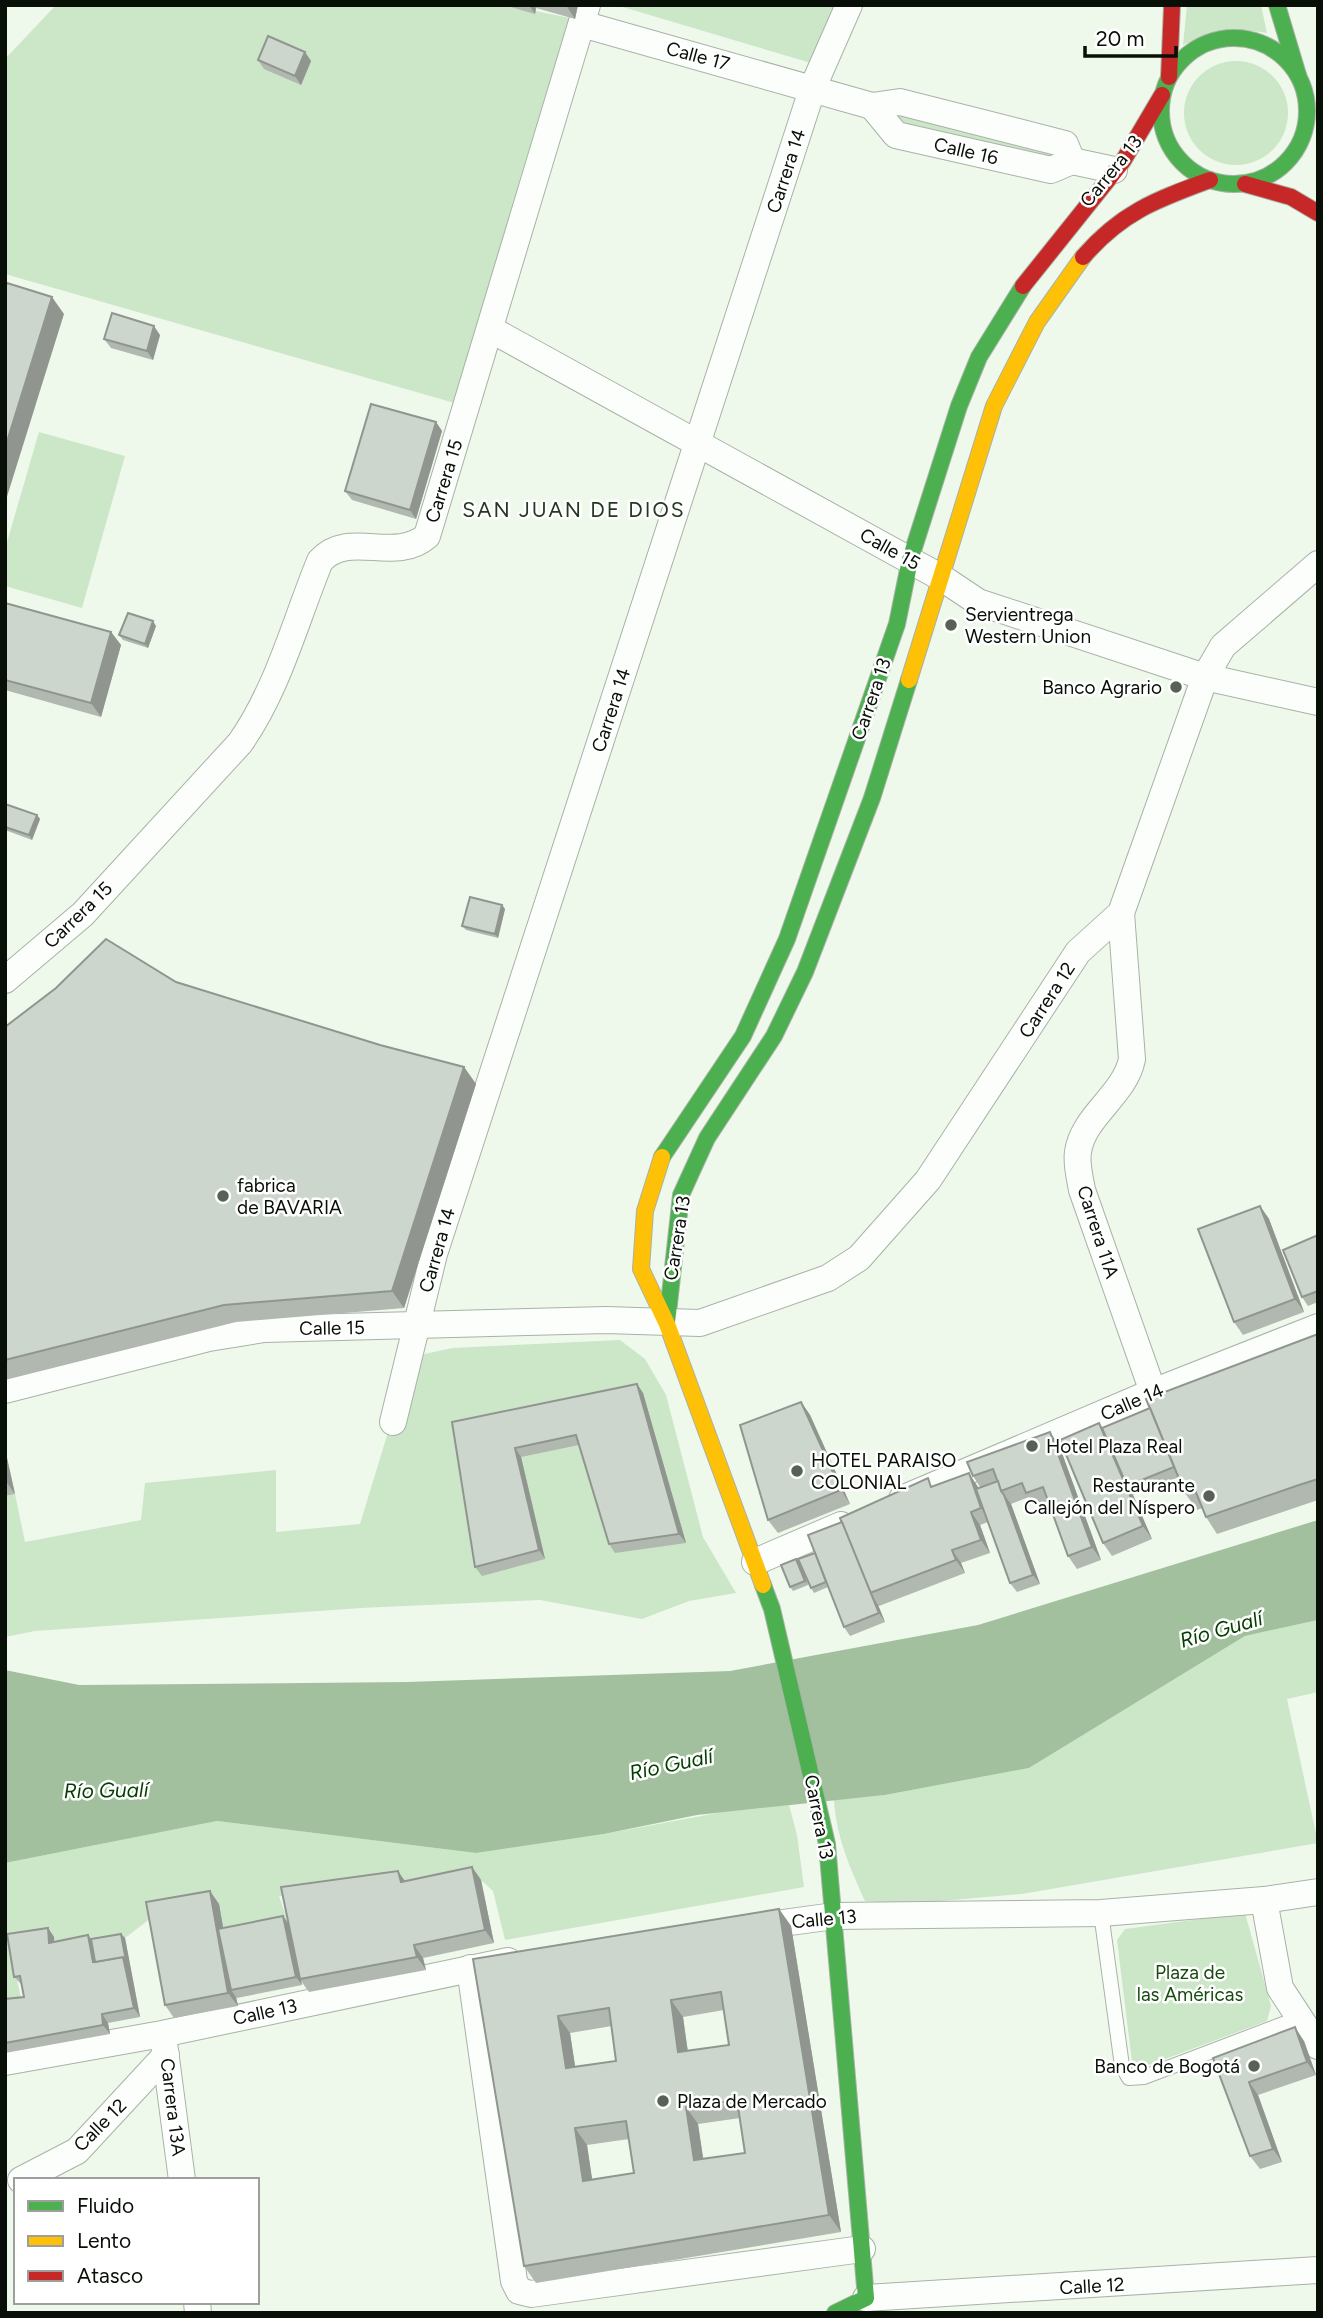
<svg xmlns="http://www.w3.org/2000/svg" width="1323" height="2318" font-family="Figtree,sans-serif">
	<style>
		.green { fill: #cce6c8 }
		.water { fill: #a2c09e }
		.lines { fill: none; stroke-linecap: round; stroke-linejoin: round }
		.lane-casing { stroke: #a8b2a6; stroke-width: 16 }
		.street-casing { stroke: #a8b2a6; stroke-width: 28 }
		.fast-casing { stroke: #a8b2a6; stroke-width: 18 }
		.slow-casing { stroke: #a8b2a6; stroke-width: 18 }
		.jam-casing { stroke: #a8b2a6; stroke-width: 18 }
		.lane { stroke: #fcfefc; stroke-width: 14 }
		.street { stroke: #fcfefc; stroke-width: 26 }
		.fast { stroke: #4caf50; stroke-width: 16 }
		.slow { stroke: #ffc107; stroke-width: 16 }
		.jam { stroke: #c62828; stroke-width: 16 }
		.wall { fill: #b0b8af; fill-rule: evenodd }
		.shaded-wall { fill: #90968f }
		.building { fill: #cdd6cc; stroke: #90968f; stroke-width: 2; fill-rule: evenodd }
		.poi-dot { fill: #586156; stroke: #fff; stroke-width: 2.5 }
		.labels { text-anchor: middle; dominant-baseline: central; stroke-width: 5; stroke-linejoin: round; paint-order: stroke }
		.street-label { font-size: 19px; fill: #080f06; stroke: #fff }
		.poi-label { font-size: 19px; fill: #080f06; stroke: #fff; text-anchor: start }
		.park-label { font-size: 19px; fill: #174c0e; stroke: #fff }
		.neighbourhood-label { font-size: 21px; letter-spacing: 2px; fill: #253822; stroke: #fff }
		.water-label { font-size: 21px; font-style: italic; fill: #043d00; stroke: #fff }
	</style>
	<rect width="100%" height="100%" fill="#eef9ec"/>
	<g class="green">
		<path d="M 56,5 L 506,5 L 575,19 L 458,404 L 5,274 L 5,59 Z"/>
		<path d="M 616,5 L 837,5 L 811,63 Z"/>
		<path d="M 1187,5 L 1261,5 L 1267,33 C 1231,28 1216,29 1183,45 Z"/>
		<circle cx="1236" cy="113" r="52"/>
		<path d="M 839,91 L 1102,164 L 1097,174 L 833,104 Z"/>
		<path d="M 39,432 L 125,456 L 82,608 L 5,586 L 5,549 Z"/>
		<path d="M 620,1340 L 645,1359 L 666,1395 L 703,1537 L 736,1593 L 689,1601 L 642,1619 L 540,1600 L 361,1608 L 35,1631 L 5,1637 L 5,1496 L 15,1494 L 25,1542 L 141,1520 L 145,1483 L 276,1470 L 276,1532 L 360,1524 L 411,1357 L 452,1348 Z"/>
		<path d="M 1318,1620 L 1318,1692 L 1287,1699 L 1318,1843 L 1022,1894 L 906,1904 L 865,1901 C 850,1868 836,1836 834,1800 L 885,1795 L 1029,1768 L 1245,1636 Z"/>
		<path d="M 789,1805 L 797,1835 L 804,1887 L 505,1940 L 493,1891 L 481,1880 L 410,1895 L 279,1896 L 289,1925 L 225,1938 L 155,1915 L 125,1938 L 55,1952 L 7,1935 L 23,2007 L 5,2009 L 5,1863 L 217,1821 L 476,1853 L 604,1834 L 723,1812 Z"/>
		<path d="M 1245,1913 L 1271,2006 L 1267,2021 L 1149,2065 L 1132,2062 L 1117,1940 L 1125,1929 Z"/>
	</g>
	<path class="water" d="M 1318,1520 L 1318,1620 L 1245,1636 L 1029,1768 L 885,1795 L 697,1815 L 604,1834 L 476,1853 L 217,1821 L 5,1863 L 5,1670 L 79,1685 L 407,1682 L 730,1671 L 978,1625 Z"/>
	<g class="lines">
		<defs>
			<path id="lane" d="M 1101,1913 L 1122,2066 L 1129,2078 L 1144,2077 L 1299,2018"/>
			<g id="street">
				<path d="M 582,24 L 872,106 L 900,102 L 1065,144 L 1072,161"/>
				<path d="M 872,106 L 896,135 L 1051,170 L 1072,161 L 1114,170"/>
				<path d="M 490,329 L 942,578 L 978,602 L 1205,677 L 1318,702"/>
				<path d="M 1121,913 L 1132,1059 C 1125,1095 1083,1116 1078,1152 C 1076,1164 1080,1178 1082,1190 L 1153,1392"/>
				<path d="M 5,980 L 83,914 L 240,743 C 278,689 295,622 320,561 C 349,529 394,564 427,536 L 587,5"/>
				<path d="M 5,1390 L 209,1338 L 264,1329 L 606,1320 L 700,1323 L 828,1278 L 859,1258 L 928,1180 L 1078,952 L 1121,913 L 1205,677 L 1223,646 L 1318,564"/>
				<path d="M 393,1422 L 434,1254 L 813,87 L 849,5"/>
				<path d="M 902,1499 L 1153,1392 L 1318,1327"/>
				<path d="M 755,1562 L 841,1525"/>
				<path d="M 1264,1900 L 1280,1988 L 1318,2046"/>
				<path d="M 754,1927 L 834,1916 L 1101,1913 L 1264,1900 L 1318,1892"/>
				<path d="M 470,1968 L 514,2281 L 519,2291 L 531,2294 L 862,2249"/>
				<path d="M 164,2043 L 182,2180"/>
				<path d="M 5,2062 L 162,2034 L 508,1961"/>
				<path d="M 21,2180 L 77,2151 L 166,2055"/>
				<path d="M 866,2298 L 1318,2270"/>
				<path d="M 197,2302 L 198,2313"/>
			</g>
			<g id="fast">
				<path d="M 1277,5 L 1298,75"/>
				<circle cx="1234" cy="111" r="73"/>
				<path d="M 662,1157 L 743,1036 L 787,939 L 897,624 L 910,560 L 959,406 L 979,357 L 1023,286"/>
				<path d="M 667,1322 L 681,1195 L 707,1138 L 774,1036 L 805,972 L 872,798 L 909,680"/>
				<path d="M 763,1585 L 772,1609 L 827,1844 L 866,2298 L 835,2313"/>
			</g>
			<g id="slow">
				<path d="M 909,680 L 994,406 L 1037,322 L 1083,257"/>
				<path d="M 662,1157 L 645,1211 L 641,1269 L 667,1324 L 763,1585"/>
			</g>
			<g id="jam">
				<path d="M 1169,77 L 1172,5"/>
				<path d="M 1245,184 L 1291,197 L 1318,213"/>
				<path d="M 1083,257 C 1122,212 1156,200 1210,180"/>
				<path d="M 1023,286 L 1123,161 L 1162,95"/>
			</g>
		</defs>
		<use href="#lane" class="lane-casing"/>
		<use href="#street" class="street-casing"/>
		<use href="#fast" class="fast-casing"/>
		<use href="#slow" class="slow-casing"/>
		<use href="#jam" class="jam-casing"/>
		<use href="#lane" class="lane"/>
		<use href="#street" class="street"/>
		<use href="#fast" class="fast"/>
		<use href="#slow" class="slow"/>
		<use href="#jam" class="jam"/>
	</g>
	<g class="wall">
		<path d="M 504,5 L 578,5 L 575,19 L 536,8 L 535,14 Z"/>
		<path d="M 305,52 L 311,61 L 301,85 L 264,69 L 258,60 Z"/>
		<path d="M 160,335 L 153,360 L 111,348 L 104,339 Z"/>
		<path d="M 436,422 L 442,431 L 416,519 L 352,500 L 345,491 Z"/>
		<path d="M 5,603 L 111,632 L 121,645 L 101,717 L 5,690 Z"/>
		<path d="M 156,626 L 148,648 L 123,640 L 119,635 Z"/>
		<path d="M 5,804 L 37,815 L 40,819 L 32,840 L 5,830 Z"/>
		<path d="M 502,905 L 505,909 L 498,938 L 466,930 L 462,926 Z"/>
		<path d="M 176,982 L 380,1045 L 464,1067 L 476,1084 L 404,1308 L 236,1322 L 5,1380 L 5,1027 Z"/>
		<path d="M 1260,1206 L 1269,1219 L 1304,1312 L 1243,1335 L 1234,1322 Z"/>
		<path d="M 1318,1235 L 1318,1302 L 1308,1306 L 1302,1297 Z"/>
		<path d="M 1318,1334 L 1318,1500 L 1217,1534 L 1206,1517 L 1202,1508 L 1197,1510 L 1185,1493 L 1179,1477 L 1133,1495 L 1152,1539 L 1112,1556 L 1103,1543 L 1099,1423 L 1102,1428 Z"/>
		<path d="M 637,1384 L 643,1393 L 686,1543 L 615,1553 L 609,1544 L 579,1445 L 521,1457 L 545,1559 L 482,1576 L 475,1567 L 452,1422 Z"/>
		<path d="M 801,1402 L 810,1415 L 850,1504 L 778,1533 L 768,1520 Z"/>
		<path d="M 1059,1445 L 1101,1560 L 1077,1569 L 1068,1556 L 1048,1501 L 1035,1506 L 1029,1497 L 1011,1504 L 1040,1584 L 1017,1592 L 1010,1583 L 988,1522 L 980,1525 L 990,1553 L 961,1563 L 965,1573 L 879,1606 L 878,1605 L 885,1622 L 850,1636 L 844,1627 L 828,1587 L 814,1593 L 811,1588 L 815,1553 L 933,1486 L 978,1488 L 980,1487 L 973,1476 Z"/>
		<path d="M 5,1449 L 15,1494 L 5,1496 Z"/>
		<path d="M 800,1563 L 808,1585 L 793,1591 L 790,1587 Z"/>
		<path d="M 472,1867 L 481,1880 L 494,1943 L 423,1958 L 426,1970 L 309,1992 L 301,1981 L 302,1985 L 237,1998 L 236,1997 L 238,2006 L 174,2018 L 165,2005 L 219,1904 L 223,1928 L 283,1916 L 289,1924 L 405,1881 Z"/>
		<path d="M 779,1909 L 791,1926 L 841,2232 L 536,2283 L 524,2266 L 473,1959 ZM 724,2010 L 729,2045 L 688,2051 L 683,2017 ZM 612,2026 L 616,2061 L 575,2067 L 570,2033 ZM 740,2118 L 745,2153 L 703,2159 L 698,2124 ZM 629,2139 L 634,2173 L 592,2180 L 587,2145 Z"/>
		<path d="M 48,1928 L 54,1937 L 54,1942 L 88,1935 L 91,1939 L 121,1934 L 125,1938 L 140,2017 L 108,2023 L 110,2034 L 5,2053 L 5,1999 L 24,1997 L 22,1985 L 14,1977 Z"/>
		<path d="M 1304,2041 L 1316,2075 L 1258,2095 L 1282,2162 L 1260,2169 L 1250,2156 L 1213,2058 Z"/>
	</g>
	<g class="shaded-wall">
		<path d="M 529,5 L 534,5 L 536,8 L 535,14 Z"/>
		<path d="M 566,5 L 578,5 L 575,19 Z"/>
		<path d="M 305,52 L 311,61 L 301,85 L 295,76 Z"/>
		<path d="M 52,297 L 64,314 L 5,503 L 5,448 Z"/>
		<path d="M 154,326 L 160,335 L 153,360 L 147,351 Z"/>
		<path d="M 436,422 L 442,431 L 416,519 L 410,510 Z"/>
		<path d="M 153,621 L 156,626 L 148,648 L 145,644 Z"/>
		<path d="M 111,632 L 121,645 L 101,717 L 91,703 Z"/>
		<path d="M 37,815 L 40,819 L 32,840 L 29,835 Z"/>
		<path d="M 502,905 L 505,909 L 498,938 L 495,934 Z"/>
		<path d="M 464,1067 L 476,1084 L 404,1308 L 392,1291 Z"/>
		<path d="M 1260,1206 L 1269,1219 L 1304,1312 L 1295,1299 Z"/>
		<path d="M 637,1384 L 643,1393 L 686,1543 L 679,1534 Z"/>
		<path d="M 801,1402 L 810,1415 L 850,1504 L 841,1490 Z"/>
		<path d="M 1099,1423 L 1108,1436 L 1127,1486 L 1133,1495 L 1152,1539 L 1143,1526 Z"/>
		<path d="M 1050,1432 L 1059,1445 L 1101,1560 L 1092,1547 Z"/>
		<path d="M 515,1448 L 521,1457 L 545,1559 L 539,1550 Z"/>
		<path d="M 5,1449 L 15,1494 L 5,1480 Z"/>
		<path d="M 969,1473 L 978,1487 L 990,1521 L 981,1508 Z"/>
		<path d="M 1004,1495 L 1011,1504 L 1040,1584 L 1033,1575 Z"/>
		<path d="M 971,1512 L 980,1525 L 990,1553 L 981,1540 Z"/>
		<path d="M 952,1550 L 961,1563 L 965,1573 L 956,1560 Z"/>
		<path d="M 796,1559 L 800,1563 L 808,1585 L 805,1581 Z"/>
		<path d="M 872,1596 L 878,1605 L 885,1622 L 879,1613 Z"/>
		<path d="M 472,1867 L 481,1880 L 494,1943 L 485,1930 Z"/>
		<path d="M 398,1871 L 407,1884 L 401,1882 Z"/>
		<path d="M 210,1891 L 219,1904 L 234,1989 L 231,1990 L 236,1997 L 238,2006 L 228,1993 Z"/>
		<path d="M 779,1909 L 791,1926 L 841,2232 L 829,2215 Z"/>
		<path d="M 283,1916 L 289,1925 L 302,1985 L 296,1977 Z"/>
		<path d="M 48,1928 L 54,1937 L 55,1952 L 49,1943 Z"/>
		<path d="M 121,1934 L 125,1938 L 140,2017 L 134,2008 L 123,1957 Z"/>
		<path d="M 88,1935 L 94,1944 L 98,1966 L 93,1962 Z"/>
		<path d="M 414,1945 L 423,1958 L 426,1970 L 417,1957 Z"/>
		<path d="M 671,2000 L 683,2017 L 690,2069 L 678,2052 Z"/>
		<path d="M 102,2014 L 108,2023 L 110,2034 L 103,2025 Z"/>
		<path d="M 558,2016 L 570,2033 L 578,2085 L 566,2068 Z"/>
		<path d="M 1295,2027 L 1304,2041 L 1316,2075 L 1307,2062 Z"/>
		<path d="M 1249,2082 L 1258,2095 L 1282,2162 L 1273,2149 Z"/>
		<path d="M 686,2107 L 698,2124 L 706,2177 L 694,2160 Z"/>
		<path d="M 575,2128 L 587,2145 L 595,2198 L 583,2181 Z"/>
	</g>
	<g class="building">
		<path d="M 268,36 L 305,52 L 295,76 L 258,60 Z"/>
		<path d="M 7,283 L 52,297 L 5,448 L 5,288 Z"/>
		<path d="M 112,313 L 154,326 L 147,351 L 104,339 Z"/>
		<path d="M 371,404 L 436,422 L 410,510 L 345,491 Z"/>
		<path d="M 5,603 L 111,632 L 91,703 L 5,680 Z"/>
		<path d="M 128,613 L 153,621 L 145,644 L 119,635 Z"/>
		<path d="M 5,804 L 37,815 L 29,835 L 5,827 Z"/>
		<path d="M 470,897 L 502,905 L 495,934 L 462,926 Z"/>
		<path d="M 106,939 L 176,982 L 380,1045 L 464,1067 L 392,1291 L 224,1305 L 5,1360 L 5,1027 L 56,988 Z"/>
		<path d="M 1260,1206 L 1295,1299 L 1234,1322 L 1198,1229 Z"/>
		<path d="M 1318,1235 L 1318,1291 L 1302,1297 L 1283,1250 Z"/>
		<path d="M 1318,1334 L 1318,1479 L 1299,1485 L 1206,1517 L 1195,1490 L 1185,1493 L 1146,1399 Z"/>
		<path d="M 637,1384 L 679,1534 L 609,1544 L 576,1435 L 515,1448 L 539,1550 L 475,1567 L 452,1422 Z"/>
		<path d="M 801,1402 L 841,1490 L 768,1520 L 740,1425 Z"/>
		<path d="M 1150,1408 L 1174,1467 L 1127,1486 L 1102,1428 Z"/>
		<path d="M 1099,1423 L 1143,1526 L 1103,1543 L 1060,1440 Z"/>
		<path d="M 1050,1432 L 1092,1547 L 1068,1556 L 1043,1487 L 1026,1493 L 1022,1483 L 1001,1491 L 993,1469 L 973,1476 L 967,1462 Z"/>
		<path d="M 969,1473 L 981,1508 L 971,1512 L 981,1540 L 952,1550 L 956,1560 L 870,1593 L 840,1518 L 928,1478 L 931,1487 Z"/>
		<path d="M 998,1481 L 1001,1491 L 1004,1495 L 1033,1575 L 1010,1583 L 976,1489 Z"/>
		<path d="M 842,1522 L 879,1613 L 844,1627 L 808,1535 Z"/>
		<path d="M 815,1553 L 826,1582 L 811,1588 L 798,1559 Z"/>
		<path d="M 796,1559 L 805,1581 L 790,1587 L 781,1565 Z"/>
		<path d="M 472,1867 L 485,1930 L 414,1945 L 417,1957 L 300,1979 L 281,1887 L 398,1871 L 401,1882 Z"/>
		<path d="M 210,1891 L 228,1993 L 165,2005 L 146,1902 Z"/>
		<path d="M 779,1909 L 829,2215 L 524,2266 L 473,1959 ZM 721,1992 L 729,2045 L 678,2052 L 671,2000 ZM 609,2008 L 616,2061 L 566,2068 L 558,2016 ZM 737,2100 L 745,2153 L 694,2160 L 686,2107 ZM 626,2121 L 634,2173 L 583,2181 L 575,2128 Z"/>
		<path d="M 283,1916 L 296,1977 L 231,1990 L 218,1929 Z"/>
		<path d="M 48,1928 L 49,1943 L 88,1935 L 93,1962 L 123,1957 L 134,2008 L 102,2014 L 103,2025 L 5,2043 L 5,1999 L 24,1997 L 20,1976 L 14,1977 L 7,1934 Z"/>
		<path d="M 121,1934 L 126,1961 L 123,1957 L 95,1962 L 91,1939 Z"/>
		<path d="M 1295,2027 L 1307,2062 L 1249,2082 L 1273,2149 L 1250,2156 L 1213,2058 Z"/>
	</g>
	<g class="poi-dot">
		<circle cx="951" cy="625" r="7"/>
		<circle cx="1176" cy="687" r="7"/>
		<circle cx="223" cy="1196" r="7"/>
		<circle cx="1032" cy="1446" r="7"/>
		<circle cx="797" cy="1471" r="7"/>
		<circle cx="1209" cy="1496" r="7"/>
		<circle cx="1254" cy="2066" r="7"/>
		<circle cx="663" cy="2101" r="7"/>
	</g>
	<g class="labels">
		<g class="street-label">
			<text transform="translate(698 56) rotate(15)">Calle 17</text>
			<text transform="translate(966 151) rotate(13)">Calle 16</text>
			<text transform="translate(786 171) rotate(-72)">Carrera 14</text>
			<text transform="translate(1111 171) rotate(-51)">Carrera 13</text>
			<text transform="translate(444 481) rotate(-73)">Carrera 15</text>
			<text transform="translate(890 549) rotate(29)">Calle 15</text>
			<text transform="translate(871 699) rotate(-71)">Carrera 13</text>
			<text transform="translate(611 710) rotate(-72)">Carrera 14</text>
			<text transform="translate(78 915) rotate(-44)">Carrera 15</text>
			<text transform="translate(1047 1000) rotate(-57)">Carrera 12</text>
			<text transform="translate(1098 1232) rotate(72)">Carrera 11A</text>
			<text transform="translate(677 1238) rotate(-81)">Carrera 13</text>
			<text transform="translate(437 1250) rotate(-74)">Carrera 14</text>
			<text transform="translate(332 1328) rotate(-1)">Calle 15</text>
			<text transform="translate(1132 1402) rotate(-23)">Calle 14</text>
			<text transform="translate(819 1817) rotate(79)">Carrera 13</text>
			<text transform="translate(824 1919) rotate(-5)">Calle 13</text>
			<text transform="translate(265 2012) rotate(-12)">Calle 13</text>
			<text transform="translate(173 2107) rotate(83)">Carrera 13A</text>
			<text transform="translate(100 2125) rotate(-45)">Calle 12</text>
			<text transform="translate(1092 2286) rotate(-3)">Calle 12</text>
		</g>
		<g class="poi-label">
			<text x="965" y="614">Servientrega<tspan x="965" dy="22">Western Union</tspan></text>
			<text x="1162" y="687" text-anchor="end">Banco Agrario</text>
			<text x="237" y="1185">fabrica<tspan x="237" dy="22">de BAVARIA</tspan></text>
			<text x="1046" y="1446">Hotel Plaza Real</text>
			<text x="811" y="1460">HOTEL PARAISO<tspan x="811" dy="22">COLONIAL</tspan></text>
			<text x="1195" y="1485" text-anchor="end">Restaurante<tspan x="1195" dy="22">Callejón del Níspero</tspan></text>
			<text x="1240" y="2066" text-anchor="end">Banco de Bogotá</text>
			<text x="677" y="2101">Plaza de Mercado</text>
		</g>
		<g class="park-label">
			<text x="1190" y="1972">Plaza de<tspan x="1190" dy="22">las Américas</tspan></text>
		</g>
		<g class="neighbourhood-label">
			<text x="574" y="509">SAN JUAN DE DIOS</text>
		</g>
		<g class="water-label">
			<text transform="translate(1221 1629) rotate(-16)">Río Gualí</text>
			<text transform="translate(671 1764) rotate(-12)">Río Gualí</text>
			<text transform="translate(106 1790) rotate(-1)">Río Gualí</text>
		</g>
	</g>
	<rect width="1323" height="2318" fill="none" stroke="#080f06" stroke-width="14"/>
	<rect x="14" y="2178" width="245" height="126" fill="#ffffff" stroke="#9c9f9b" stroke-width="2"/>
	<rect x="28" y="2201" width="35" height="10" fill="#4caf50" stroke="#9c9f9b" stroke-width="2"/>
	<text x="77" y="2213" font-size="21" fill="#080f06">Fluido</text>
	<rect x="28" y="2236" width="35" height="10" fill="#ffc107" stroke="#9c9f9b" stroke-width="2"/>
	<text x="77" y="2248" font-size="21" fill="#080f06">Lento</text>
	<rect x="28" y="2271" width="35" height="10" fill="#c62828" stroke="#9c9f9b" stroke-width="2"/>
	<text x="77" y="2283" font-size="21" fill="#080f06">Atasco</text>
	<path d="M1085 46v10h91v-10" fill="none" stroke="#080f06" stroke-width="3.5"/>
	<text x="1096" y="46" font-size="21" fill="#080f06" stroke="#ffffff" stroke-width="5" paint-order="stroke">20 m</text>
</svg>
